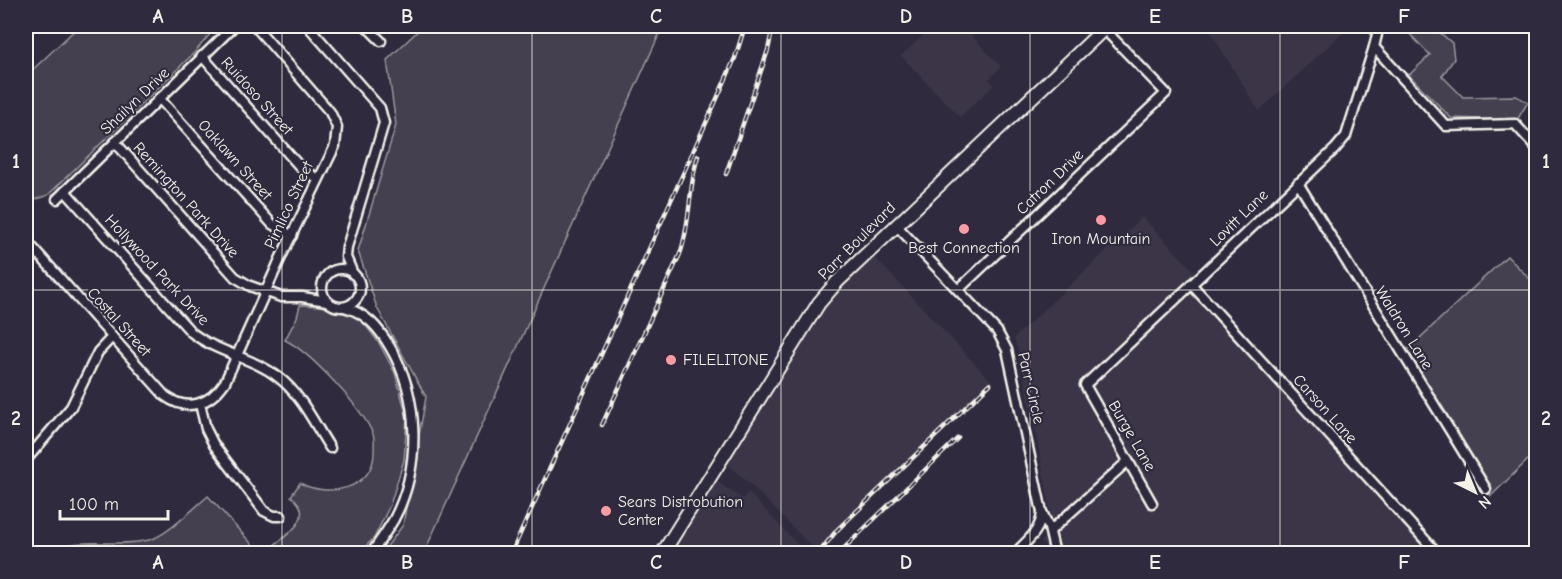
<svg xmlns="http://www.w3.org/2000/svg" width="1562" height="579" font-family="'Comic Neue',sans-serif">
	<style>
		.built { fill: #3b3647 }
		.green { fill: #454050; stroke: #9c989c; stroke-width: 1.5 }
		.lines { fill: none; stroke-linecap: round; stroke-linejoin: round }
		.street-casing { stroke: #f4f1e8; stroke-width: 13 }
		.secondary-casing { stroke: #f4f1e8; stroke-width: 16 }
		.street { stroke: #2f2a3d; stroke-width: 8 }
		.secondary { stroke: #2f2a3d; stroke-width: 12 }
		.rail-casing { stroke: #f4f1e8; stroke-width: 4.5 }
		.rail { stroke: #2f2a3d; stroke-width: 2; stroke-dasharray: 7; stroke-linecap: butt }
		.grid { fill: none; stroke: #f4f1e8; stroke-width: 1.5; stroke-opacity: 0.55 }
		.poi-dot { fill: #ff9aa2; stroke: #2f2a3d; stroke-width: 2 }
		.labels { text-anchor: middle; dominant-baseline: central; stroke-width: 4.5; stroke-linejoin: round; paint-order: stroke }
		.street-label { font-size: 16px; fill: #f4f1e8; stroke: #2f2a3d }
		.poi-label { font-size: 16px; fill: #f4f1e8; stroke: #2f2a3d }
		.neatline { fill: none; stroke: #f4f1e8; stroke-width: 2 }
		.grid-label { font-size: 20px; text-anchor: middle; font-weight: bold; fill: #f4f1e8 }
	</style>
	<rect width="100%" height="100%" fill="#2f2a3d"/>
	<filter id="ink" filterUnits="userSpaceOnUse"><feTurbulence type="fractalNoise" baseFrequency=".0167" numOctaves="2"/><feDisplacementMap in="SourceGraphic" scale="12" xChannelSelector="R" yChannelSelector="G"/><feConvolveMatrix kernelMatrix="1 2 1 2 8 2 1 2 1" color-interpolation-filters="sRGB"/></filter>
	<g filter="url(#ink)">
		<g class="built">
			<path d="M 933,26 L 963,26 L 1001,67 L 989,79 L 994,85 L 960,117 L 901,56 Z"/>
			<path d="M 1207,26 L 1350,26 L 1259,111 Z"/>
			<path d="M 1142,217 L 1199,276 L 1191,284 L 1432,547 L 1425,554 L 1050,553 L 1041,542 L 1049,528 L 1051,513 L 1033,419 L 1018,351 L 1014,338 Z"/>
			<path d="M 869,251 L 994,384 L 816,551 L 749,483 L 721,459 L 819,303 Z"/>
			<path d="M 710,477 L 743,499 L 748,492 L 806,553 L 662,554 Z"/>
		</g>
		<g class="green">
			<path d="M 79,26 L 217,26 L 195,52 L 48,195 L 26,203 L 26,76 Z"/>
			<path d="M 423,26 L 663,26 L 424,553 L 382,553 L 403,525 L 426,397 L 377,308 L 358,251 L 396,125 L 387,60 Z"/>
			<path d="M 1391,26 L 1432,26 L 1452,43 L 1454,59 L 1442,76 L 1463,97 L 1516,96 L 1528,102 L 1517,120 L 1451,118 L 1409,75 L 1430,55 L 1402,26 L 1396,31 Z"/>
			<path d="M 1507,256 L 1536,285 L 1536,452 L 1491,496 L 1403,354 Z"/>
			<path d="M 300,305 L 322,306 L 335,312 L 352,313 L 360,318 L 379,343 L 395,373 L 407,417 L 404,460 L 390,505 L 374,538 L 359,553 L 262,554 C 279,540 321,519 291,496 L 300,483 C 327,498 374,490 374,452 C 374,446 375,439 373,434 C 362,408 310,352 285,340 L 297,317 Z"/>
			<path d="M 208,496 L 260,553 L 48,553 C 79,534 115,549 149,540 C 166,536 194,508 208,496 Z"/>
		</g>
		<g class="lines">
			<defs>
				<g id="street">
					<path d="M 308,26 L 380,108 L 384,123 L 347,247 L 346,257 L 353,274"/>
					<path d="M 366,26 L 381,41"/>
					<path d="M 1374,47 L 1446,126 L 1515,124 L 1536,147"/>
					<path d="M 202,56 L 301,168 L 318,179"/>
					<path d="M 159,98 L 272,224 L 292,236"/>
					<path d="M 115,142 L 235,277 L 250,286 L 281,297 L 302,297 L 327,301"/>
					<path d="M 1298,183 L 1486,489"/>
					<path d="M 65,191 L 191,332 C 217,353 252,357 278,377 C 301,394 315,425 330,448"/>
					<path d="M 57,199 L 234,26"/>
					<path d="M 896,225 L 997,331 L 1007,350 L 1042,512 C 1041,531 1027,541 1014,554"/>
					<path d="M 26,240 L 165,396 C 188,413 210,404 225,382 L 282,255 L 335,146 L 337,127 L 330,112 L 255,26"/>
					<circle cx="341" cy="288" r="19"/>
					<path d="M 1191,284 L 1438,554"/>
					<path d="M 958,290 L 1166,93 L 1104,29"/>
					<path d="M 344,307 C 366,313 379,328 390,347 C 420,397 421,468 394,519 C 387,531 379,542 371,554"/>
					<path d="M 200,404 L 206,429 L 214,445 L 264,511 L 274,516 L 281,516"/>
					<path d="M 26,460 L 71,407 L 98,352 L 112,337"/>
					<path d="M 1152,503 L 1085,385 L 1335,149 L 1346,136 L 1374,47 L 1379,26"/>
					<path d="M 1043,514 L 1049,528 L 1055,554"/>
					<path d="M 1050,531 L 1128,461"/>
				</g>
				<path id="secondary" d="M 662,554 L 819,303 L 837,282 L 1107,26"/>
			</defs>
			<use href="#street" class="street-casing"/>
			<use href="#secondary" class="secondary-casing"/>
			<use href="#street" class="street"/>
			<use href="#secondary" class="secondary"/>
			<defs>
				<g id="rail">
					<path d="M 726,174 L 768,50 L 773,26"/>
					<path d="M 602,425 L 680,254 C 691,223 688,188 698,156"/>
					<path d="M 511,554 L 720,92 L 735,58 L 745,26"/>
					<path d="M 818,554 L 837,530 L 990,384"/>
					<path d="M 838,554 L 958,438"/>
				</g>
			</defs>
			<use href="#rail" class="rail-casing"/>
			<use href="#rail" class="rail"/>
		</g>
	</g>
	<path class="grid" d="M 282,26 L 282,554M 532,26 L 532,554M 781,26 L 781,554M 1030,26 L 1030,554M 1280,26 L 1280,554M 26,290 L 1536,290"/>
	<g class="poi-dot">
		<circle cx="1101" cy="220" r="6"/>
		<circle cx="964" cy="229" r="6"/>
		<circle cx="671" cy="360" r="6"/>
		<circle cx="606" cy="511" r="6"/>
	</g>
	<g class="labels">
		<g class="street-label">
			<text transform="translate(257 96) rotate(48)">Ruidoso Street</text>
			<text transform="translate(135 101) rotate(-44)">Shailyn Drive</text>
			<text transform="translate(235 160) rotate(48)">Oaklawn Street</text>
			<text transform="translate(1050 182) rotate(-44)">Catron Drive</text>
			<text transform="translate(186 200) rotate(48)">Remington Park Drive</text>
			<text transform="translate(289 205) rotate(-65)">Pimlico Street</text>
			<text transform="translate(1239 218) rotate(-44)">Lovitt Lane</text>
			<text transform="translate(857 241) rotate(-45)">Parr Boulevard</text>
			<text transform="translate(157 270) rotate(47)">Hollywood Park Drive</text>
			<text transform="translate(119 322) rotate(48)">Costal Street</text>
			<text transform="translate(1404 328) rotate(58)">Waldron Lane</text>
			<text transform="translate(1031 388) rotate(77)">Parr Circle</text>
			<text transform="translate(1325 409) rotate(48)">Carson Lane</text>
			<text transform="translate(1132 436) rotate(60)">Burge Lane</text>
		</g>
		<g class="poi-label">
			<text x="1101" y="239">Iron Mountain</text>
			<text x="964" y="248">Best Connection</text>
			<text x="683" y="360" text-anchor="start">FILELITONE</text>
			<text x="618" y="502" text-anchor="start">Sears Distrobution<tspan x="618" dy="18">Center</tspan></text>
		</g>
	</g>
	<rect width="1562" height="579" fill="none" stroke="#2f2a3d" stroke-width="66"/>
	<g transform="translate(1475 492) rotate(137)" stroke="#2f2a3d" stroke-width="4.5" paint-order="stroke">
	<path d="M0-4.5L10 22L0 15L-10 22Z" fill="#f4f1e8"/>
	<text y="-9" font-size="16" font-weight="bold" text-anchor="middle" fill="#f4f1e8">N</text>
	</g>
	<path d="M60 510v9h108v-9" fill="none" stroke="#f4f1e8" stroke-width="3"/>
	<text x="69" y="510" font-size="18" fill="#f4f1e8" stroke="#2f2a3d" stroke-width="4.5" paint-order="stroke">100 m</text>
	<rect x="33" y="33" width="1496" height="513" class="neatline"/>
	<g class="grid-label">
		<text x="158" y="23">A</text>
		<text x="407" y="23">B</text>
		<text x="656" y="23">C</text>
		<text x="906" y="23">D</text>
		<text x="1155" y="23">E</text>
		<text x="1404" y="23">F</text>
		<text x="16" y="168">1</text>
		<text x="1546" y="168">1</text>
		<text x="16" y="425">2</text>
		<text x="1546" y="425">2</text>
		<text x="158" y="569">A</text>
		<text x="407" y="569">B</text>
		<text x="656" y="569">C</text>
		<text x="906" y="569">D</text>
		<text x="1155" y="569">E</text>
		<text x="1404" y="569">F</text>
	</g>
</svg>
